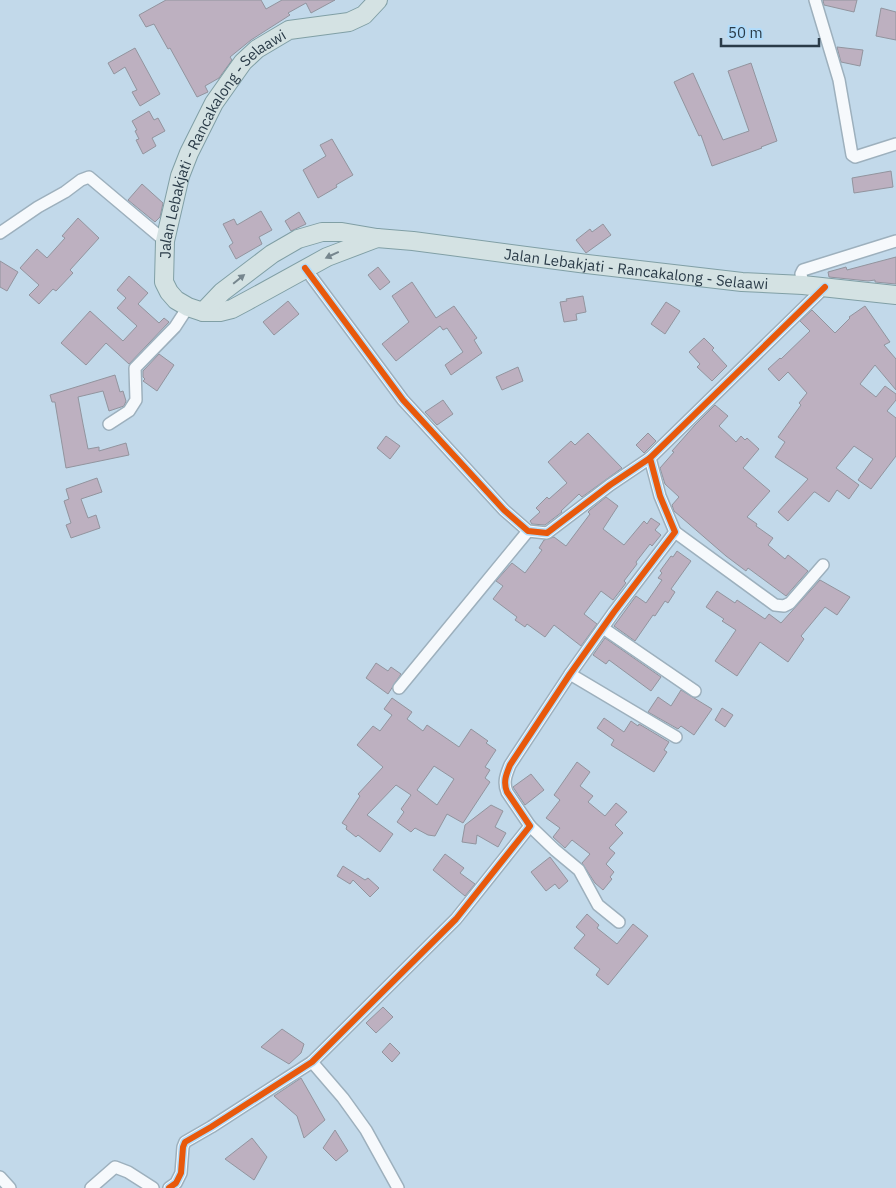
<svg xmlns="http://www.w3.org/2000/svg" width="896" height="1188" font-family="'IBM Plex Sans',sans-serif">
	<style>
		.building { fill: #bdb0c0; stroke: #92949e; fill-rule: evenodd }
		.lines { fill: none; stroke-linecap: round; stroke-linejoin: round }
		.minor-casing { stroke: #9db0bd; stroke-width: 14 }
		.primary-casing { stroke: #809fa5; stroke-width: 20 }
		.minor { stroke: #f6f9fc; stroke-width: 11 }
		.primary { stroke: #d4e2e3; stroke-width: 18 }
		.cycleway-casing { stroke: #b1dcfb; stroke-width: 9 }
		.cycleway { stroke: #e8590c; stroke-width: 6 }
		.oneway { fill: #76868e }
		.labels { text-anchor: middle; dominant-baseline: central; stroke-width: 4.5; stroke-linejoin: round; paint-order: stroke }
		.street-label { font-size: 15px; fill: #2a3b48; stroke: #b1dcfb }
	</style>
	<rect width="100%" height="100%" fill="#c2d9ea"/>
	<g class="building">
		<path d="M 166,0 L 261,0 L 266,9 L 282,0 L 335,0 L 311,13 L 306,3 L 288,13 L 290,15 L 251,40 L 230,57 L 232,60 L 219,78 L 205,86 L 208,92 L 197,97 L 170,48 L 168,49 L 154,24 L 146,27 L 139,15 Z"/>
		<path d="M 823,0 L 857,0 L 854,12 L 824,5 Z"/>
		<path d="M 881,8 L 896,12 L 896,40 L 876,36 Z"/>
		<path d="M 837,47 L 863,50 L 860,66 L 841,62 Z"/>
		<path d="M 135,48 L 160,94 L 140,106 L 132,92 L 137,90 L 125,67 L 114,74 L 108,63 Z"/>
		<path d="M 751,63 L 777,141 L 761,147 L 762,148 L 712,166 L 701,135 L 699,136 L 674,82 L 693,73 L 723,140 L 749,131 L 728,71 Z"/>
		<path d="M 149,111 L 154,120 L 158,118 L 165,131 L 152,138 L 156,146 L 143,154 L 136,140 L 139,139 L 135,131 L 137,130 L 132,121 Z"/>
		<path d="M 332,139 L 353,175 L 336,185 L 337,187 L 318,198 L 303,170 L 326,156 L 320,145 Z"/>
		<path d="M 891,171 L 893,187 L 854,193 L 852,178 Z"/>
		<path d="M 142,184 L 163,203 L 160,217 L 155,222 L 128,200 Z"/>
		<path d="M 261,211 L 272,230 L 259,237 L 262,244 L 236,259 L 229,246 L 233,243 L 223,224 L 234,219 L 237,225 Z"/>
		<path d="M 299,212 L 306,224 L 291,231 L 285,221 Z"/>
		<path d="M 78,218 L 99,238 L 70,270 L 73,273 L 56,291 L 53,289 L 39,304 L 29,295 L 39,285 L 20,268 L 37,249 L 47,258 L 65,238 L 62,236 Z"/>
		<path d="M 603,224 L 611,235 L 586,253 L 576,240 L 590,229 L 592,232 Z"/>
		<path d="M 896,257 L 896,284 L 875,282 L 875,280 L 868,281 L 829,277 L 828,272 L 846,267 L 847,270 Z"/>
		<path d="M 0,261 L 18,272 L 7,291 L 0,287 Z"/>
		<path d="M 378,267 L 390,282 L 380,290 L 368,275 Z"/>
		<path d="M 129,276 L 148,293 L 138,304 L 159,323 L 164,318 L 169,322 L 129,364 L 106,343 L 86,365 L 61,343 L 90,311 L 123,341 L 137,326 L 117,308 L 126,298 L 117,290 Z"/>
		<path d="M 412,282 L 436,318 L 454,306 L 477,338 L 474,340 L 482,353 L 451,375 L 445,365 L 463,352 L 447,328 L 443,330 L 440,326 L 396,361 L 382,344 L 409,322 L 392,296 Z"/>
		<path d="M 583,296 L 586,312 L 576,314 L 577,320 L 564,322 L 560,302 L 567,301 L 566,299 Z"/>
		<path d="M 288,301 L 299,314 L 274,335 L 263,322 Z"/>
		<path d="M 666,302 L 680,311 L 665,334 L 651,324 Z"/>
		<path d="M 865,306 L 890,342 L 884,345 L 896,359 L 896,390 L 875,365 L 860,384 L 876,397 L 885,386 L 896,394 L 896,400 L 887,411 L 896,418 L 896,456 L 871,489 L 858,480 L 873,459 L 854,446 L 836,468 L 859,485 L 849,499 L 837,490 L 829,502 L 815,492 L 814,492 L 788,521 L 778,512 L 808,479 L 775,457 L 785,442 L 778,437 L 801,405 L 799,403 L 807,393 L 788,372 L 779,381 L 768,369 L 780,358 L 781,359 L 810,331 L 800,321 L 812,310 L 835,333 L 850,318 L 849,317 Z"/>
		<path d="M 704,338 L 714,348 L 712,350 L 727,366 L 712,381 L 697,367 L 700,364 L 689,352 Z"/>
		<path d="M 159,354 L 174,365 L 157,391 L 143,381 L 145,379 L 143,377 L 143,371 Z"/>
		<path d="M 518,367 L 523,381 L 502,390 L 496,377 Z"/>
		<path d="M 115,375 L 120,392 L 123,391 L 126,401 L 124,406 L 109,411 L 103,391 L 78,397 L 83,424 L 88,449 L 99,447 L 99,451 L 126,443 L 129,455 L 66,468 L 55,402 L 52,402 L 50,395 Z"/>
		<path d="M 443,400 L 453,414 L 437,425 L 425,412 Z"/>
		<path d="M 715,405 L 728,416 L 719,426 L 736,442 L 741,436 L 745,440 L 747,438 L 759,449 L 743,468 L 770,491 L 747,517 L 757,524 L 756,526 L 773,538 L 768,545 L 785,559 L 788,555 L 808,571 L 786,596 L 748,568 L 746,571 L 726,556 L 674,511 L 672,505 L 679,497 L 665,484 L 660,468 L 674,452 L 672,451 L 695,425 Z"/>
		<path d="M 588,433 L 622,468 L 582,497 L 579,494 L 561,511 L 562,512 L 545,525 L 532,524 L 530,521 L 540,512 L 536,508 L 547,497 L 549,499 L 567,483 L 548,462 L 571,441 L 575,445 Z"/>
		<path d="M 648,433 L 656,441 L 644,453 L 636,445 Z"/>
		<path d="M 386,436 L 400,446 L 390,459 L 377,448 Z"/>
		<path d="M 97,478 L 102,492 L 81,499 L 88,518 L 96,515 L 100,528 L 71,538 L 66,525 L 71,523 L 64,501 L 69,499 L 66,489 Z"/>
		<path d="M 606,497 L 618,506 L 603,529 L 624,545 L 644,521 L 647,524 L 651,518 L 660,524 L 655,530 L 661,535 L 652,546 L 650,544 L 636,562 L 637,564 L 624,581 L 626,583 L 613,600 L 601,591 L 584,614 L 597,624 L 581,646 L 554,625 L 545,637 L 527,624 L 525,627 L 515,620 L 517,617 L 493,599 L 503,586 L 496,581 L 512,563 L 525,573 L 542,550 L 539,548 L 544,540 L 554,537 L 566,546 L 590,514 L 588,512 L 590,510 Z"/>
		<path d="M 677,551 L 691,561 L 671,589 L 675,592 L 668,603 L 665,601 L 655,616 L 653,615 L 635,641 L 614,626 L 636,596 L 646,603 L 662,580 L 658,578 L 662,573 L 660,571 L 671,556 L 673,557 Z"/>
		<path d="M 820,580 L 850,597 L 837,615 L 825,607 L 801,636 L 804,639 L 788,662 L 760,642 L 737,676 L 715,661 L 736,630 L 722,621 L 724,619 L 706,607 L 717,591 L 735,603 L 737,600 L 765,619 L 769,614 L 781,623 Z"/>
		<path d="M 605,638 L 661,677 L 651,691 L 609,660 L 606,664 L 593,655 Z"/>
		<path d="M 376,663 L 388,671 L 391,667 L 401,674 L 388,694 L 366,678 Z"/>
		<path d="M 681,690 L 712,709 L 694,735 L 681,726 L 678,729 L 648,712 L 658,697 L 671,706 Z"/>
		<path d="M 392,698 L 412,712 L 407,719 L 423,731 L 427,725 L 459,747 L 471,729 L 488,741 L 486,743 L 496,750 L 485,767 L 490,770 L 485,778 L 490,782 L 463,823 L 447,814 L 435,836 L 428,835 L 415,828 L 411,832 L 397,822 L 404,812 L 401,809 L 411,795 L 396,785 L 367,815 L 393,834 L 380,852 L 358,835 L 356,837 L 346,829 L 347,826 L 342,823 L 360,796 L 358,794 L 383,767 L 357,745 L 373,726 L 380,731 L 392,715 L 384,709 ZM 434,766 L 454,779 L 437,805 L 417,790 Z"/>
		<path d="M 722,708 L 733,715 L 725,727 L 715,720 Z"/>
		<path d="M 604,718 L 624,732 L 631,721 L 638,726 L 639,724 L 669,742 L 664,750 L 667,752 L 654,772 L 611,745 L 614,740 L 597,728 Z"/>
		<path d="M 577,762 L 590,772 L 580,786 L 593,796 L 588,802 L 605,816 L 616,803 L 627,812 L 615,825 L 623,833 L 609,848 L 615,853 L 606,864 L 614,872 L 610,877 L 612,879 L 603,890 L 595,883 L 582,863 L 590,854 L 572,840 L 565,848 L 553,837 L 560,828 L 546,818 L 560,800 L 554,795 Z"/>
		<path d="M 531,774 L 544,790 L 525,805 L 513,787 Z"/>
		<path d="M 491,805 L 503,811 L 495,827 L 506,833 L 498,847 L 477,835 L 476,844 L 462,842 L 465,825 Z"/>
		<path d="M 445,854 L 464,868 L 460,873 L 475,884 L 465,896 L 433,870 Z"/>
		<path d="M 550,857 L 568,881 L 559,889 L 555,884 L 546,891 L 531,872 Z"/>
		<path d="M 343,866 L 365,880 L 368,878 L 379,888 L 370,897 L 353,880 L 350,884 L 337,876 Z"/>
		<path d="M 587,914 L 599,925 L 597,928 L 617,944 L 633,924 L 648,936 L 608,985 L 596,975 L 600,969 L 574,948 L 585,935 L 576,927 Z"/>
		<path d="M 383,1007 L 393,1017 L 376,1033 L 366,1023 Z"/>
		<path d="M 282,1029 L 304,1044 L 301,1053 L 289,1064 L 261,1047 Z"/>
		<path d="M 390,1043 L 400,1053 L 392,1062 L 382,1052 Z"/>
		<path d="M 301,1078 L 325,1120 L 304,1138 L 297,1116 L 274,1096 Z"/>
		<path d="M 335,1130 L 348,1151 L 336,1161 L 323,1148 Z"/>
		<path d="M 252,1138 L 267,1157 L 254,1180 L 225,1159 Z"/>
	</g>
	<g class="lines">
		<defs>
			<g id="minor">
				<path d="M 815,0 L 839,80 L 852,155 L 855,157 L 896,144"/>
				<path d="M 0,233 L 38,207 L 65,192 L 81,180 L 89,177 L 165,241"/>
				<path d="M 305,268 L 403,400 L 504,510 L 528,531 L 547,533 L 610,485 L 650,458"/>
				<path d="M 803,285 L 801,274 L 803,270 L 896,241"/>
				<path d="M 109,424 L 129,411 L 136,400 L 135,368 L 175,327 L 188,307"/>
				<path d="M 675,532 L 775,605 L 784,606 L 790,603 L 823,565"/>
				<path d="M 603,628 L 695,691"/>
				<path d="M 570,674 L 676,737"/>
				<path d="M 399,688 L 528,531"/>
				<path d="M 530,826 L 555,850 L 579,870 L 598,905 L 619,922"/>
				<path d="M 312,1062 L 343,1098 L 366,1130 L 398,1188"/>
				<path d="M 0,1177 L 10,1188"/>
				<path d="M 91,1188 L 115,1167 L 128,1172 L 153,1188"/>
				<path d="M 169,1188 L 176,1183 L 181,1173 L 183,1147 L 185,1142 L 211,1127 L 312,1062 L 456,919 L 530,826 L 507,792 C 503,782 506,775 510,765 L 570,674 L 614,612 L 675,532 L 660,496 L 650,458 L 825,287"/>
			</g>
			<g id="primary">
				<path id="s1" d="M 377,238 L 327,257 L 247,301 L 232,309 L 220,312 L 203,312 L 188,307 L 176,300 L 169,292 L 164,282 L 165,241 L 180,176 L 189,153 L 214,103 L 243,62 L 257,49 L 289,30 L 349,22 L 364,15 L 378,0"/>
				<path id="s2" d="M 203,312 L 222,292 L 272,254 L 298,239 L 322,232 L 342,232 L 377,238 L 413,241 L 587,264 L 742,282 L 803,285 L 896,295"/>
			</g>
		</defs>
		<use href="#minor" class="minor-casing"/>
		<use href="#primary" class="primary-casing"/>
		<use href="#minor" class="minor"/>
		<use href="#primary" class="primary"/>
		<defs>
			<g id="cycleway">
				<path d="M 305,268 L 403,400 L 504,510 L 528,531 L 547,533 L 610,485 L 650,458"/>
				<path d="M 169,1188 L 176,1183 L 181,1173 L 183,1147 L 185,1142 L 211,1127 L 312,1062 L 456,919 L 530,826 L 507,792 C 503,782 506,775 510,765 L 570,674 L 614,612 L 675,532 L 660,496 L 650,458 L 825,287"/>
			</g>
		</defs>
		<use href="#cycleway" class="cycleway-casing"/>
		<use href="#cycleway" class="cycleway"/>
	</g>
	<defs><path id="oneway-solid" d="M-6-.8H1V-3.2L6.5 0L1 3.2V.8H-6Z" transform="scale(1.25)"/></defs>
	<g class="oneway">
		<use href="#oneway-solid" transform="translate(332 255) rotate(155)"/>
		<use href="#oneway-solid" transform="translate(239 279) rotate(-39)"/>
	</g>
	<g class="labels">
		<g class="street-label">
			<text stroke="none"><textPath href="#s1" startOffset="399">Jalan Lebakjati - Rancakalong - Selaawi</textPath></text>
			<text stroke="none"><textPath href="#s2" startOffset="462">Jalan Lebakjati - Rancakalong - Selaawi</textPath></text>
		</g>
	</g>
	<path d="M721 38v8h98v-8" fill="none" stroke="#2a3b48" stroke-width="2.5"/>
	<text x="728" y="38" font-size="15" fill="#2a3b48" stroke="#b1dcfb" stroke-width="4" paint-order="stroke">50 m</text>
</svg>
